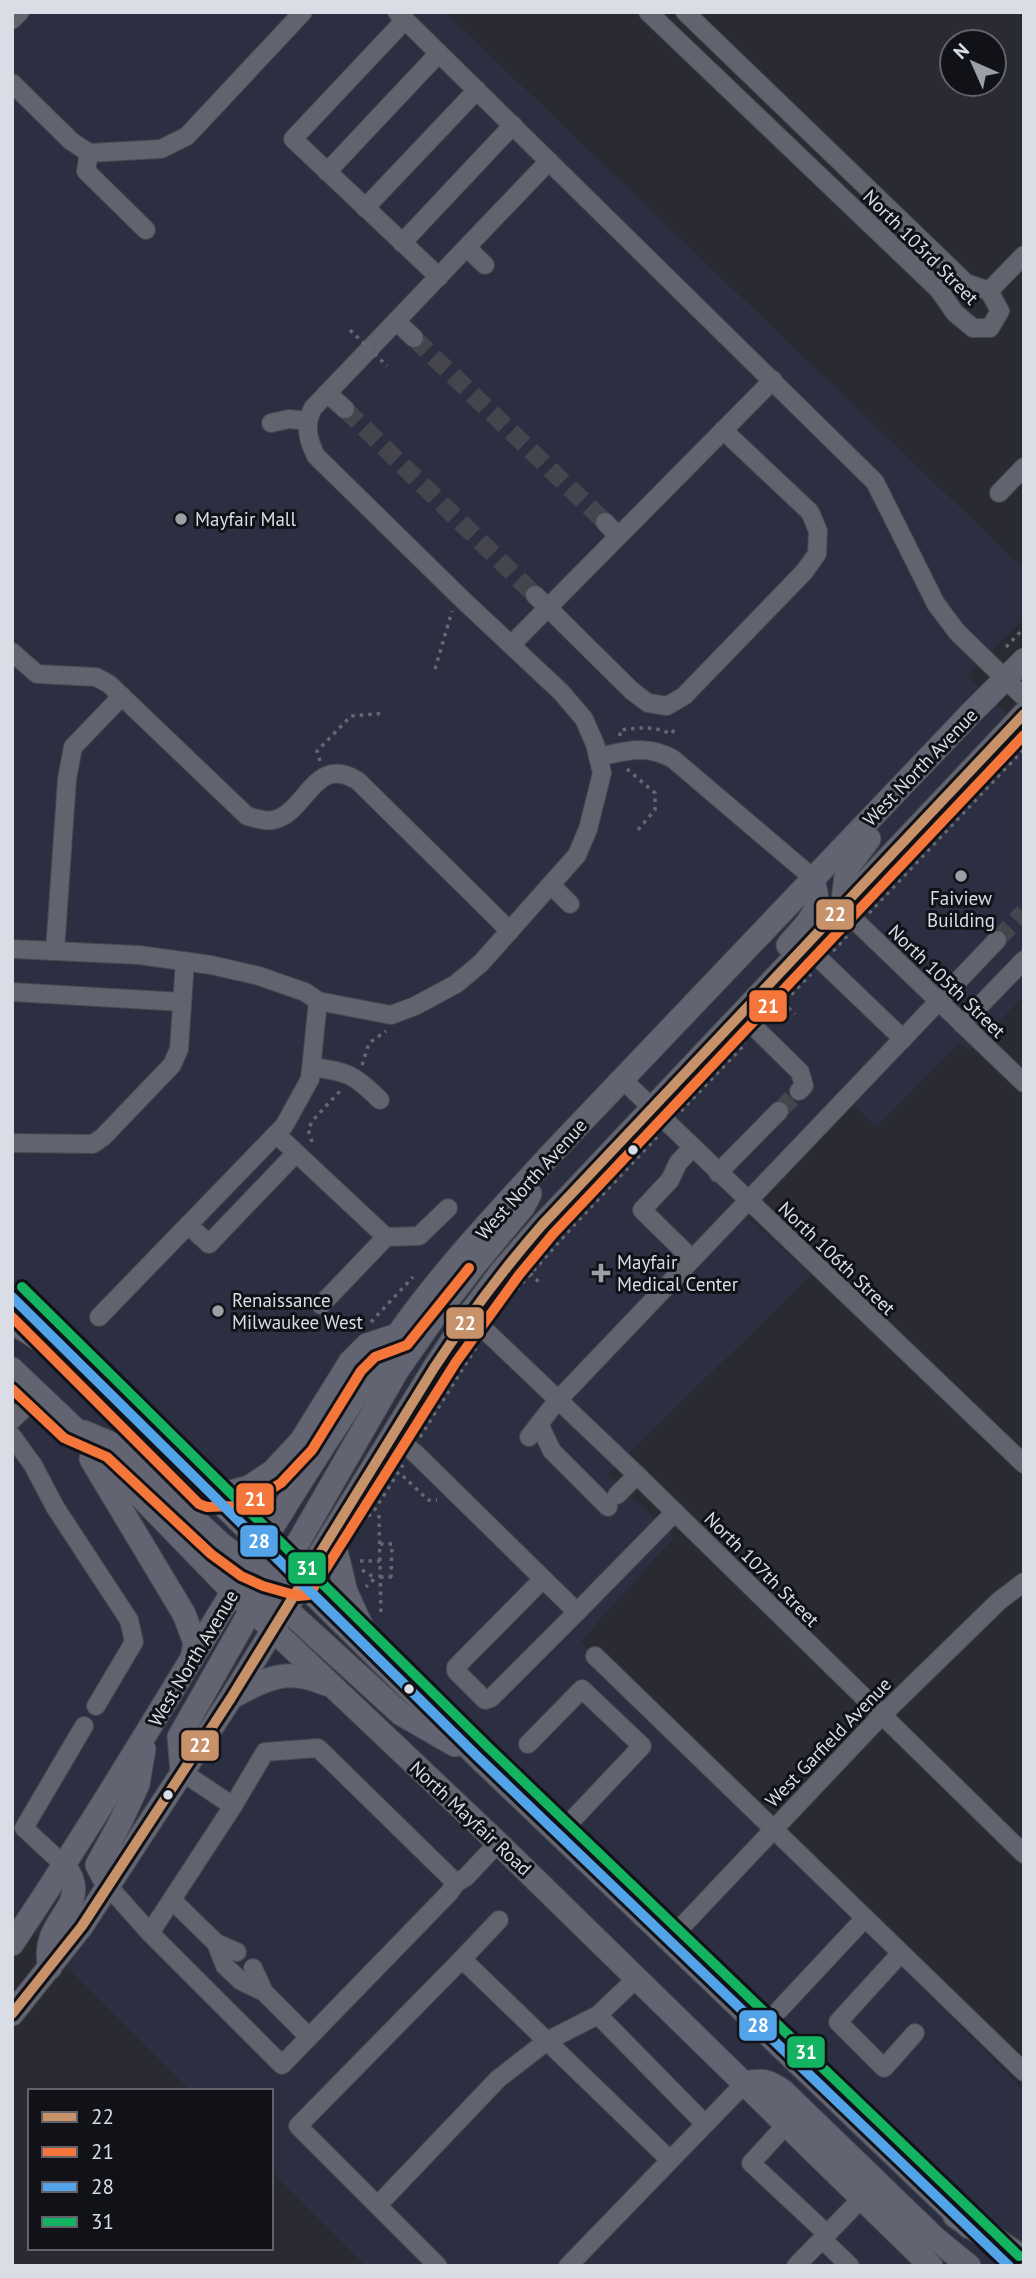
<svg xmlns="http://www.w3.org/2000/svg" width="1036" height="2278" font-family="'PT Sans',sans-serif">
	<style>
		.built { fill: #2c2f41 }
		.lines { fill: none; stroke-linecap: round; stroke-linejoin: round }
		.minor-tunnel { stroke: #45464d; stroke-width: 18; stroke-dasharray: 18 9; stroke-linecap: butt }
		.minor-casing { stroke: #47484e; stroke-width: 20 }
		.major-casing { stroke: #47484e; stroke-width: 25 }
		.highway-casing { stroke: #47484e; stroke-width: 29 }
		.path { stroke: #666871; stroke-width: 3.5; stroke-dasharray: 3.5 5; stroke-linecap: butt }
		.minor { stroke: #61636e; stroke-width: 18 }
		.major { stroke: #626471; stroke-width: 23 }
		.highway { stroke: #666873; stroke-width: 26 }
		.path-bridge { stroke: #666871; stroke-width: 3.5; stroke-dasharray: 3.5 5; stroke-linecap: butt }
		.bus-1-casing { stroke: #111218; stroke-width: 16 }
		.bus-2-casing { stroke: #111218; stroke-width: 16 }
		.bus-3-casing { stroke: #111218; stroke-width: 16 }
		.bus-4-casing { stroke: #111218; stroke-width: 16 }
		.bus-1 { stroke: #c7916a; stroke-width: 10 }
		.bus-2 { stroke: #f5763a; stroke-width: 10 }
		.bus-3 { stroke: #53a3e8; stroke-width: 10 }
		.bus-4 { stroke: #13b361; stroke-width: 10 }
		.poi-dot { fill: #9d9fa7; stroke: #111218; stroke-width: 2.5 }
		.bus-dot { fill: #dbdde6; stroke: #111218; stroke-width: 2.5 }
		.labels { text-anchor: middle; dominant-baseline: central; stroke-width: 6; stroke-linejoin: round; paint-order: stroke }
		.street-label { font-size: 19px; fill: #dbdde6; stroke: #111218 }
		.poi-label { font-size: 19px; fill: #dbdde6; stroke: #111218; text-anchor: start }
		.line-badge { stroke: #111218; stroke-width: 2.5 }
		.badge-label { font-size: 19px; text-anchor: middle; font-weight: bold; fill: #fff }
	</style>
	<rect width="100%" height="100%" fill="#2a2b32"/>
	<path class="built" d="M 12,12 L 445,12 L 1024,569 L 1024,618 L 967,676 L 1024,730 L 1024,996 L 970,1050 L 959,1043 L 877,1127 L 841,1095 L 732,1203 L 811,1275 L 608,1474 L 674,1537 L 581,1641 L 1024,2091 L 1024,2266 L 366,2266 L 271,2171 L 271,2091 L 191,2091 L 12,1912 Z"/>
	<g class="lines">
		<g class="minor-tunnel">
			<path d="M 414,338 L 605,522"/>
			<path d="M 345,409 L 535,595"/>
			<path d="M 997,940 L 1024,912"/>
			<path d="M 779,1111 L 799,1091"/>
		</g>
		<defs>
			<g id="minor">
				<path d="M 397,12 L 875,482 L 936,604 L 957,632 L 1024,697"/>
				<path d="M 648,12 L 939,290 L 955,313 L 973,328 L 990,328 L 1000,311 L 989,291 L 966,283 L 685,12"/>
				<path d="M 12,20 L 20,12"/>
				<path d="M 405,20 L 293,139 L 439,277"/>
				<path d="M 12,83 L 71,141 L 89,153 L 161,149 L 187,136 L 303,12"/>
				<path d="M 89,153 L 86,171 L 146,230"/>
				<path d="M 327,172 L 439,53"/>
				<path d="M 365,208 L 477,90"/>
				<path d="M 402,243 L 513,125"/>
				<path d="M 467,248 L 485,265"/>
				<path d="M 989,291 L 1024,255"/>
				<path d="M 396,321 L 414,338"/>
				<path d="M 327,393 L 345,409"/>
				<path d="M 271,423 L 289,419 L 308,421"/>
				<path d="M 999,493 L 1024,467"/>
				<path d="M 605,522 L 618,536"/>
				<path d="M 535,595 L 632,691 L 648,703 L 667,706 L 684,696 L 804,572 L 817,554 L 818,531 L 810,512 L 723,430"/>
				<path d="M 511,645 L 773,380"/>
				<path d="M 12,652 L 37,674 L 96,677 L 109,684 L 247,816 C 255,818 265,822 273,820 C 307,813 314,753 358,781 L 510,931"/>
				<path d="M 598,757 C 626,751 647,744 673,759 L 813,878"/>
				<path d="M 551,885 L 570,904"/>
				<path d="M 842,908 L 1024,1083"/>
				<path d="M 806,946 L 903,1039"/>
				<path d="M 12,949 L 139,955 L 211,965 L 259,976 L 305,992 L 318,1001 L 391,1015 L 415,1006 L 456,984 L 481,963 L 577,855 L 588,829 L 602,773 L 595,744 L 584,719 L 561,692 L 463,600 L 316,456 C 308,440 304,425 313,408 L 549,161"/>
				<path d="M 55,951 L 67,779 L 73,747 L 122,696"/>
				<path d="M 12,992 L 182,1002"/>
				<path d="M 741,1014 L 800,1072 L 804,1086 L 799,1091"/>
				<path d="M 962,1024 L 1024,960"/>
				<path d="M 312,1067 C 349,1072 353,1074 380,1100"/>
				<path d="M 623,1080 L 1024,1464"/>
				<path d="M 276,1134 L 386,1237"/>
				<path d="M 12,1143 L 93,1144 L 103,1137 L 172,1065 L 179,1049 L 185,961"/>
				<path d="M 692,1148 L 678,1163 L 670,1180 L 642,1210 L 692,1259"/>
				<path d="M 718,1173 L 779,1111"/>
				<path d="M 188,1225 L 209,1244 L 296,1153"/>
				<path d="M 321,1305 L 386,1237 L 419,1236 L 448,1208"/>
				<path d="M 469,1315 L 637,1475 L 1024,1854"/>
				<path d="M 99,1317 L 284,1126 L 310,1079 L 318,1001"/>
				<path d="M 12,1420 L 39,1394"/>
				<path d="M 539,1424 L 552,1451 L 608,1507"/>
				<path d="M 393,1435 L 416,1454 L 577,1612 L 491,1698 L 485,1700 L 456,1671 L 456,1667 L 543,1579"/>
				<path d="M 12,1436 L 33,1465 L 55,1507 L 129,1620 L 134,1642 L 96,1706"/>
				<path d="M 529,1437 L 557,1401 L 997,940"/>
				<path d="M 617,1495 L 637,1475"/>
				<path d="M 577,1612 L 675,1512"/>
				<path d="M 595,1656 L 1024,2072"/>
				<path d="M 528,1744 L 582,1689 L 642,1746 L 559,1834"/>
				<path d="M 233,1806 L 265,1752 L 318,1748 L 456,1883 L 466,1877 L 498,1843"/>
				<path d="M 64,1865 L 24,1828 L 84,1726"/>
				<path d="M 108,1886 L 150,1933 L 233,1806 L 182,1772"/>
				<path d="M 172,1900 L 216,1943 L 225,1966 L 241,1981 L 264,1992 L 309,2037"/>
				<path d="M 150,1933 L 282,2065 L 449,1893 L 456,1883"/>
				<path d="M 670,1939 L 881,1716 L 999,1601 L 1024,1582"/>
				<path d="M 216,1943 L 237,1952"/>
				<path d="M 901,1953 L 838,2022 L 884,2068 L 915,2033"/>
				<path d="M 462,1959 L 499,1920"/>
				<path d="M 253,1968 L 264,1992"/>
				<path d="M 779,2010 L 865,1918"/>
				<path d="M 598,2015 L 705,2124"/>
				<path d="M 787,2124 L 751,2163 L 827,2234"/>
				<path d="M 378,2205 L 498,2079 L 547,2041 L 598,2015 L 637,1978"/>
				<path d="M 822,2239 L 850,2266"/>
				<path d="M 438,2266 L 298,2126 L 462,1959 L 670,2160"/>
				<path d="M 568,2266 L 745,2083"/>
				<path d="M 796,2266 L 862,2198"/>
			</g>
			<g id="major">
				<path d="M 842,908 L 847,868 L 869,839"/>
				<path d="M 788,945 C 798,933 816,917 817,901 C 817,894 814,885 813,878"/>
				<path d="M 12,1297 L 480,1759 L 969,2227"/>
				<path d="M 12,1322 L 46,1344"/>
				<path d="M 12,1369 L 72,1426 L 233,1592 L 498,1843 L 931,2266"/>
				<path d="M 84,1432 L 115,1445 L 221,1544 L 249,1565 L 267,1573 L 296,1581"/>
				<path d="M 91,1459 L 184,1614 L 195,1643 L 192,1658"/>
				<path d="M 208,1493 L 230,1492 L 249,1487 L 272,1472 L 301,1441 L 350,1362 L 367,1345 L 397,1335"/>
				<path d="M 332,1534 L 346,1592 L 368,1640"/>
				<path d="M 233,1592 L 261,1591 L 286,1609 L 401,1714 L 455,1745"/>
				<path d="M 275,1616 L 282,1577 L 295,1548 L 397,1371 L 433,1319 L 477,1262 L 523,1207 L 530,1194"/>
				<path d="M 234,1696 C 270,1677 287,1668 326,1684"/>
				<path d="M 182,1772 L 179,1737 L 258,1598"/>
				<path d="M 108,1886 L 97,1865 L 121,1821 L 138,1784 L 144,1749"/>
				<path d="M 12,1944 C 146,1745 260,1534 396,1337 C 442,1271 499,1211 553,1152 L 971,713 L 1024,660"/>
				<path d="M 50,1968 C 39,1925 83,1910 72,1880 C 71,1875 67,1870 64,1865"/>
				<path d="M 12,2014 L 82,1926 L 231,1698 L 434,1368 L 469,1315 L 502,1271 L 542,1225 L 1024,714"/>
				<path d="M 745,2083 C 762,2079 769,2081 783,2091 L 936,2239 L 969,2266"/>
			</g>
			<path id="highway" d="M 956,2215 L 1024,2260"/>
		</defs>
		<use href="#minor" class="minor-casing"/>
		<use href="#major" class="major-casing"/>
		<use href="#highway" class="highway-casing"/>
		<g class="path">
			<path d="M 1006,647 L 1024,628"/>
			<path d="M 435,669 L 452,611"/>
			<path d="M 620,736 L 620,730 C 639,728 652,725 671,734 L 675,729"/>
			<path d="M 320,761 L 317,751 L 351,716 L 385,713"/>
			<path d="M 627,769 L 655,793 L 655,810 L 636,832"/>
			<path d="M 869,913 L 1024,749"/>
			<path d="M 833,951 L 847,936"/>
			<path d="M 782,1002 L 795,1014"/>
			<path d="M 768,1019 L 811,974"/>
			<path d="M 362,1065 L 369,1043 L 386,1031"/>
			<path d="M 681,1111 L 746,1043"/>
			<path d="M 312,1142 L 308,1129 L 314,1119 L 340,1091"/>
			<path d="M 530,1273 L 540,1283"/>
			<path d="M 511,1296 L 575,1224 L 657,1137"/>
			<path d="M 371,1322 L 413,1277"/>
			<path d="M 420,1437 L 477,1346"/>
			<path d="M 403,1476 L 428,1500 L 437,1500"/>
			<path d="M 379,1515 L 381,1617"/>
			<path d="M 368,1516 L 372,1514 L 403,1465"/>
			<path d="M 380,1544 L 392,1544 L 391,1577"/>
			<path d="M 360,1561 L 380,1561"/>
			<path d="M 362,1570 L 375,1578 L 366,1587"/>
			<path d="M 380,1577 L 396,1577"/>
		</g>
		<use href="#minor" class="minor"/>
		<use href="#major" class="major"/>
		<use href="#highway" class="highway"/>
		<path class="path-bridge" d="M 350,330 L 387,366"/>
		<defs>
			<path id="bus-1" d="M 12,2014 L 82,1926 L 231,1698 L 434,1368 C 467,1318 502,1271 542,1225 L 1024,714"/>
			<g id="bus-2">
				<path d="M 12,1317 L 199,1504 L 207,1507 L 234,1506 L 255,1499 L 281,1483 L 312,1450 L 361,1371 L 375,1357 L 407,1345 L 469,1268"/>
				<path d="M 12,1389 L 64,1438 L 107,1457 L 211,1554 L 241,1576 L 263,1586 L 298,1596 L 309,1595 L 456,1362 L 519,1275 L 553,1234 L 1024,735"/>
			</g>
			<path id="bus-3" d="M 12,1297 L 480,1759 L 1009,2266"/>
			<path id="bus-4" d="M 22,1287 L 490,1749 L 1019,2256"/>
		</defs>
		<use href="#bus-1" class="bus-1-casing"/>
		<use href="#bus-2" class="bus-2-casing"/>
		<use href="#bus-3" class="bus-3-casing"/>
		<use href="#bus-4" class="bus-4-casing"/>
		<use href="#bus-1" class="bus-1"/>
		<use href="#bus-2" class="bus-2"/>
		<use href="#bus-3" class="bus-3"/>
		<use href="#bus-4" class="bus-4"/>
	</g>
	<g class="poi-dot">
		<circle cx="181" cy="519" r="7"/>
		<circle cx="961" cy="876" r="7"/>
		<path d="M597.5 1262.5h7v7h7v7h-7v7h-7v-7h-7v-7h7z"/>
		<circle cx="218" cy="1311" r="7"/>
	</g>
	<g class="bus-dot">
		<circle cx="633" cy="1150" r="6"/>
		<circle cx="409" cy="1689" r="6"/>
		<circle cx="168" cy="1795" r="6"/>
	</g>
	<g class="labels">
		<g class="street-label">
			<text transform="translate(921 247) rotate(45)">North 103rd Street</text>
			<text transform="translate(920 767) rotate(-46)">West North Avenue</text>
			<text transform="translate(947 981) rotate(44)">North 105th Street</text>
			<text transform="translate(531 1179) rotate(-48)">West North Avenue</text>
			<text transform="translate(837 1258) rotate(44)">North 106th Street</text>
			<text transform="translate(762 1569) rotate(45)">North 107th Street</text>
			<text transform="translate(193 1658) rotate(-59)">West North Avenue</text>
			<text transform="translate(828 1742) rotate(-46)">West Garfield Avenue</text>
			<text transform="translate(471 1818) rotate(43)">North Mayfair Road</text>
		</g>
		<g class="poi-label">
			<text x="195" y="519">Mayfair Mall</text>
			<text x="961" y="898" text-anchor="middle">Faiview<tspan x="961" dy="22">Building</tspan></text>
			<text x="617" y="1262">Mayfair<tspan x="617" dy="22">Medical Center</tspan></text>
			<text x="232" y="1300">Renaissance<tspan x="232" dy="22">Milwaukee West</tspan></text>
		</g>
	</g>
	<g class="line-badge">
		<rect x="815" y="898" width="40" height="33" rx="7" fill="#c7916a"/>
		<rect x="748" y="989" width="40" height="34" rx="7" fill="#f5763a"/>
		<rect x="445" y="1306" width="40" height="34" rx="7" fill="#c7916a"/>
		<rect x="235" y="1482" width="40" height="34" rx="7" fill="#f5763a"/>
		<rect x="239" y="1524" width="40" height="34" rx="7" fill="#53a3e8"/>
		<rect x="287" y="1551" width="40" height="34" rx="7" fill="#13b361"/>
		<rect x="180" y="1729" width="40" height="33" rx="7" fill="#c7916a"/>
		<rect x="738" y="2009" width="40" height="33" rx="7" fill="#53a3e8"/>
		<rect x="786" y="2035" width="40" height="34" rx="7" fill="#13b361"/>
	</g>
	<g class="badge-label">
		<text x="835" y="921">22</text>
		<text x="768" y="1013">21</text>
		<text x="465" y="1330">22</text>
		<text x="255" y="1506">21</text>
		<text x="259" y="1548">28</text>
		<text x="307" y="1575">31</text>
		<text x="200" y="1752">22</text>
		<text x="758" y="2032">28</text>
		<text x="806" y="2059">31</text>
	</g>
	<rect width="1036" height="2278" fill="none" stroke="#dbdde6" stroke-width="28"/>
	<rect x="28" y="2089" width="245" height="161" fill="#111218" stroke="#62636a" stroke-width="2"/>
	<rect x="42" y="2112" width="35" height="10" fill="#c7916a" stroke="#62636a" stroke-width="2"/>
	<text x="91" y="2124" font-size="21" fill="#dbdde6">22</text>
	<rect x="42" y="2147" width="35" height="10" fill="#f5763a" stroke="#62636a" stroke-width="2"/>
	<text x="91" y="2159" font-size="21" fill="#dbdde6">21</text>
	<rect x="42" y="2182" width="35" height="10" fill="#53a3e8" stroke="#62636a" stroke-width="2"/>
	<text x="91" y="2194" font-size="21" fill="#dbdde6">28</text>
	<rect x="42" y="2217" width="35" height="10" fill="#13b361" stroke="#62636a" stroke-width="2"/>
	<text x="91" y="2229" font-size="21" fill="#dbdde6">31</text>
	<g transform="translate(973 63) rotate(315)"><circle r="33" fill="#111218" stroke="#62636a" stroke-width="2"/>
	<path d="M0-5L12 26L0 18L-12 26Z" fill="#9d9fa7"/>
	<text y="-10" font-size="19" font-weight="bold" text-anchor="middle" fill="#dbdde6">N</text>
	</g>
</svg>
